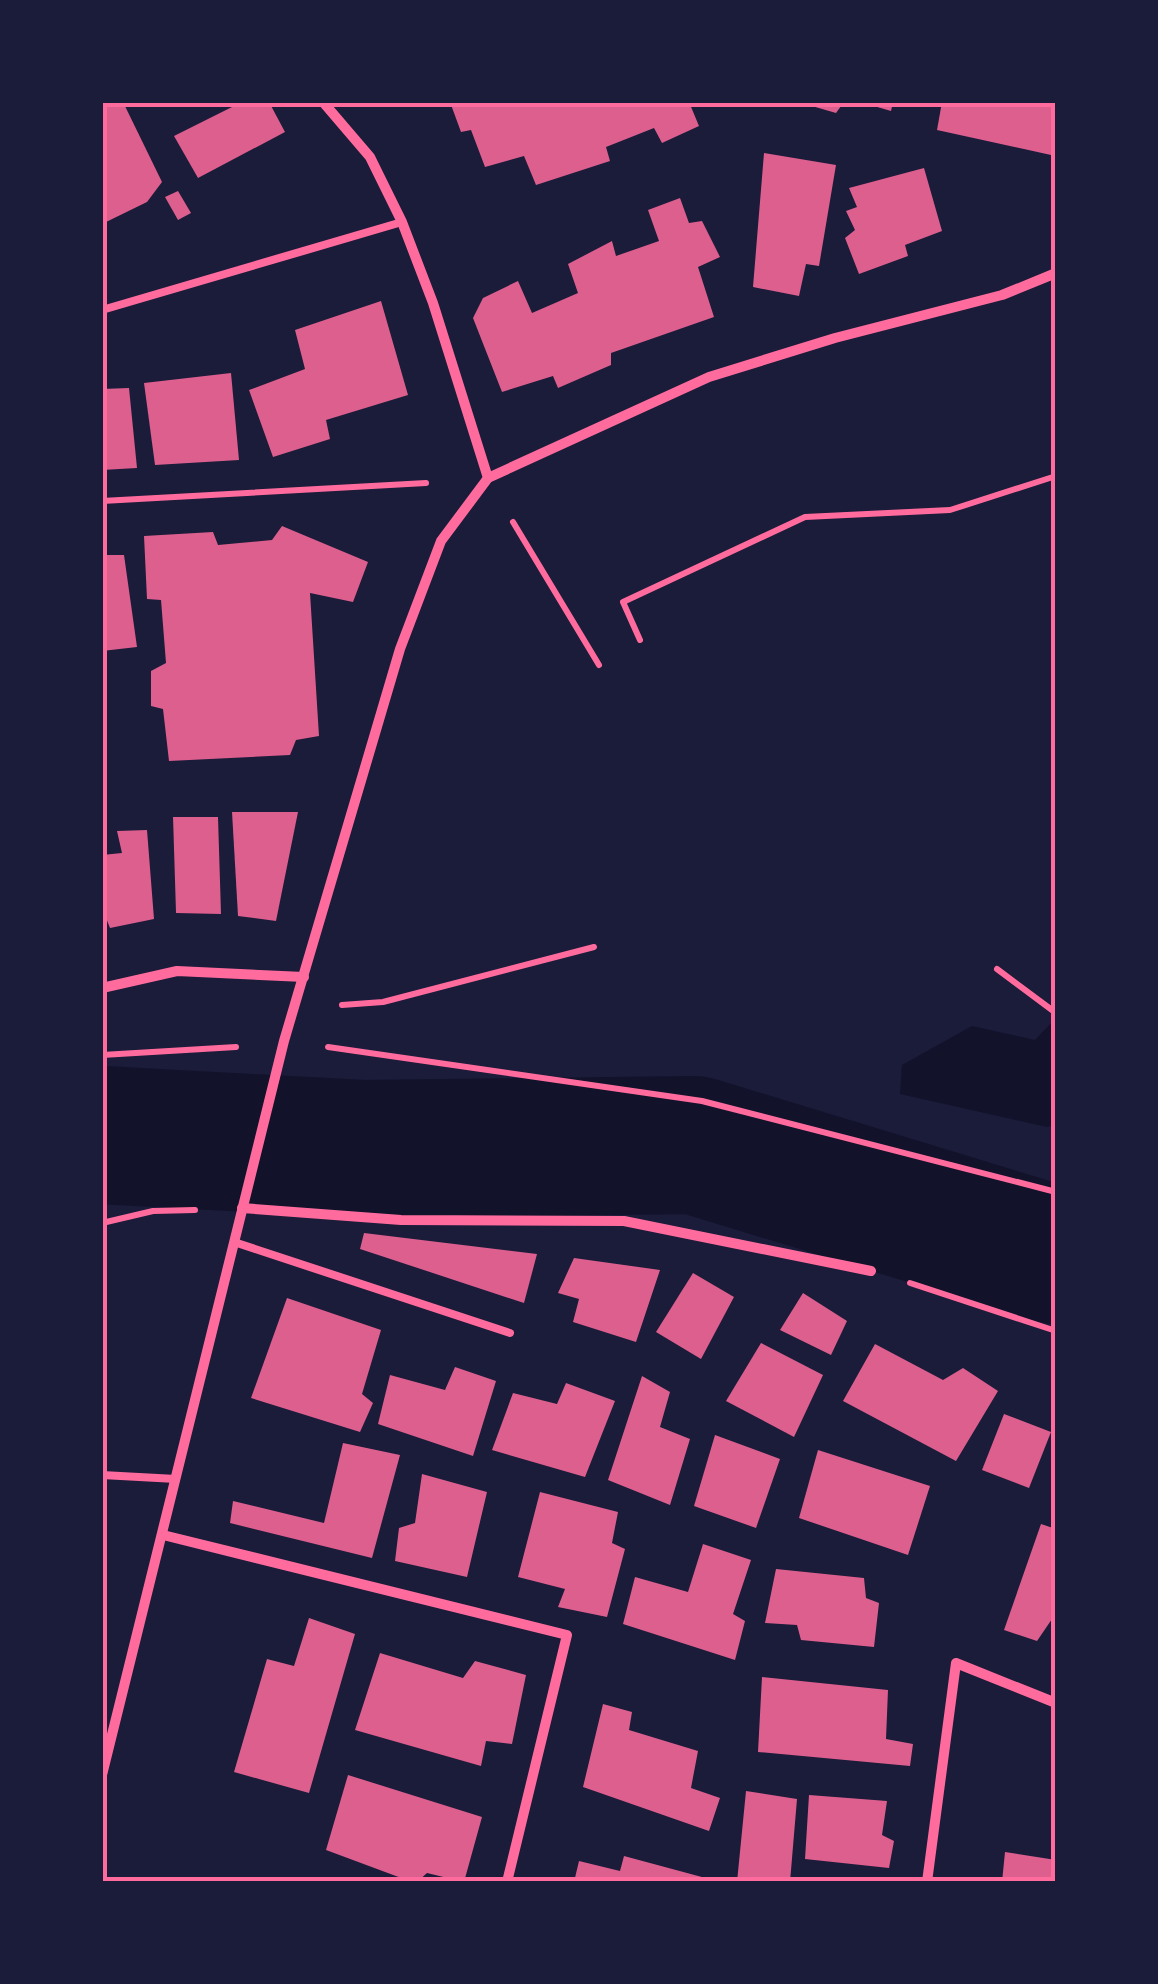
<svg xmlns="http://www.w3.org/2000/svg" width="1158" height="1984" font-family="Signika,sans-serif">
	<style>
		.water { fill: #12122b }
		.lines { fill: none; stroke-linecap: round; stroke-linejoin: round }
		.river { stroke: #12122b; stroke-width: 138 }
		.building { fill: #dd5f8e }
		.path { stroke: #ff6b9d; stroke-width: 6 }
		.service { stroke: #ff6b9d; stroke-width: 8 }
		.minor { stroke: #ff6b9d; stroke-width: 10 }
		.neatline { fill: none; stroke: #ff6b9d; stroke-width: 4 }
	</style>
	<rect width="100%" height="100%" fill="#1b1b3a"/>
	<path class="water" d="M 1055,1019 L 1055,1125 L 1047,1127 L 900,1094 L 902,1065 L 972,1026 L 1035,1040 Z"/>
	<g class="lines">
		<path class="river" d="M 102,1135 L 362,1149 L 695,1145 L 1056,1255"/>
	</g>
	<g class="building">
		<path d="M 102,102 L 123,102 L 162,182 L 147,202 L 102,224 Z"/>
		<path d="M 242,102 L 269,102 L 285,132 L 198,178 L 174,136 Z"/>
		<path d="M 450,102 L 689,102 L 699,126 L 662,143 L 654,128 L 606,147 L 610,161 L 536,185 L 524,156 L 485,167 L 471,130 L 461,132 Z"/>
		<path d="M 798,102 L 844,102 L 836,113 Z"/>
		<path d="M 860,102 L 893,102 L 891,111 Z"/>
		<path d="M 942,102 L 1056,102 L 1056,133 L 1051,155 L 937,130 Z"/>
		<path d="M 764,153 L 836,165 L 819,266 L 806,264 L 799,296 L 753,287 Z"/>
		<path d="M 924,168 L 942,231 L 905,245 L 908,256 L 859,274 L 845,238 L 855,230 L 846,211 L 857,207 L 849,188 Z"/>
		<path d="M 178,191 L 191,213 L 178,220 L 165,197 Z"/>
		<path d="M 680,198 L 689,223 L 702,221 L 720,257 L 698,267 L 714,317 L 611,353 L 611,365 L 558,388 L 553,376 L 502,392 L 473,318 L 483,298 L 518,281 L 532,313 L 578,293 L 568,264 L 612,241 L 616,256 L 659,241 L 648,210 Z"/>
		<path d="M 381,301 L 408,395 L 326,420 L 330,439 L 273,457 L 249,390 L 305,369 L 295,330 Z"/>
		<path d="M 231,373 L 239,460 L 155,465 L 144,383 Z"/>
		<path d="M 129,388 L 137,468 L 102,470 L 102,389 Z"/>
		<path d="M 282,526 L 368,562 L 353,602 L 310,593 L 319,736 L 296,740 L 290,755 L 169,761 L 163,709 L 151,706 L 151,671 L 166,663 L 161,600 L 147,599 L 144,536 L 213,532 L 218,545 L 272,540 Z"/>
		<path d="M 102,555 L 124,555 L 137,647 L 102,651 Z"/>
		<path d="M 232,812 L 298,812 L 276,921 L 238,916 Z"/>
		<path d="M 173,817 L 218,817 L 221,914 L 176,913 Z"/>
		<path d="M 147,830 L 154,919 L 110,928 L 102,908 L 102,855 L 122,853 L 117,831 Z"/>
		<path d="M 364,1233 L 537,1254 L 524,1303 L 360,1249 Z"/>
		<path d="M 574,1258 L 660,1270 L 636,1342 L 573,1322 L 579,1299 L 558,1293 Z"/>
		<path d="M 693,1273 L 734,1297 L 701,1359 L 656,1332 Z"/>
		<path d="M 803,1293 L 847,1321 L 831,1355 L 780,1330 Z"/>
		<path d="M 287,1298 L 381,1330 L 362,1394 L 373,1403 L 360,1432 L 251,1398 Z"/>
		<path d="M 761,1343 L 823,1375 L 794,1437 L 726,1401 Z"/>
		<path d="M 875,1344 L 943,1380 L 963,1368 L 998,1391 L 956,1461 L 843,1401 Z"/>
		<path d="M 455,1367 L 496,1381 L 473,1456 L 378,1424 L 390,1375 L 445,1390 Z"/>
		<path d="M 642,1376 L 670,1392 L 660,1427 L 690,1439 L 670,1505 L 608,1480 Z"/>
		<path d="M 566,1383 L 615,1401 L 585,1477 L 492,1450 L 513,1393 L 557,1404 Z"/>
		<path d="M 1004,1414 L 1051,1432 L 1029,1488 L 982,1470 Z"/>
		<path d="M 715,1435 L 780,1459 L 756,1528 L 694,1506 Z"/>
		<path d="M 343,1443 L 400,1455 L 372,1558 L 230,1523 L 233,1501 L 324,1523 Z"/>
		<path d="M 818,1450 L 930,1486 L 908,1555 L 799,1518 Z"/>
		<path d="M 422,1474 L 487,1492 L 467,1577 L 395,1561 L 399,1528 L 415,1523 Z"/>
		<path d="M 540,1492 L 618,1512 L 612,1543 L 625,1549 L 607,1617 L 558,1607 L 565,1589 L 518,1577 Z"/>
		<path d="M 1041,1524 L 1056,1529 L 1056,1620 L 1052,1619 L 1037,1641 L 1004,1630 Z"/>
		<path d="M 703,1544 L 751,1560 L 733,1614 L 745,1621 L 735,1660 L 623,1624 L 635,1577 L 688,1592 Z"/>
		<path d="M 776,1569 L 864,1578 L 866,1598 L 879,1603 L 874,1647 L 801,1640 L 797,1625 L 765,1623 Z"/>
		<path d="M 309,1618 L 355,1634 L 309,1793 L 234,1772 L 267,1659 L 294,1666 Z"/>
		<path d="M 380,1653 L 463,1678 L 475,1661 L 526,1675 L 512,1744 L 486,1741 L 481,1766 L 355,1730 Z"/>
		<path d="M 762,1677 L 888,1690 L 886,1739 L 913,1744 L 910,1766 L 758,1752 Z"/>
		<path d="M 603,1704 L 632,1712 L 629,1730 L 698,1751 L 691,1788 L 720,1798 L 709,1831 L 583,1787 Z"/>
		<path d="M 348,1775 L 482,1817 L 464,1882 L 427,1873 L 417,1882 L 412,1882 L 326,1850 Z"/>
		<path d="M 746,1791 L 797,1799 L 790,1882 L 737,1882 Z"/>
		<path d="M 809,1795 L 887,1801 L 882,1835 L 894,1841 L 889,1868 L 805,1859 Z"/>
		<path d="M 1005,1852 L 1056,1860 L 1056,1882 L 1002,1882 Z"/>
		<path d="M 624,1856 L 713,1880 L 713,1882 L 574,1882 L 579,1861 L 620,1871 Z"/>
	</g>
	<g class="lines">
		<g class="path">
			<path d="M 102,501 L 426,483"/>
			<path d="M 513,522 L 599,665"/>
			<path d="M 640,640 L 623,602 L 805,517 L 950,510 L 1056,476"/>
			<path d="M 997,969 L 1056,1013"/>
			<path d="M 342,1005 L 383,1002 L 594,947"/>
			<path d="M 328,1047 L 702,1101 L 1056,1192"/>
			<path d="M 102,1055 L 236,1047"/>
			<path d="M 102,1223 L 153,1211 L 195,1210"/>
			<path d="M 910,1283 L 1056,1331"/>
		</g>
		<g class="service">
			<path d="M 102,310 L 402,222"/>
			<path d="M 234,1242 L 510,1333"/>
			<path d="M 102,1475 L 176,1479"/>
		</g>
		<g class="minor">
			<path d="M 323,102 L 370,157 L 402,222 L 433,303 L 488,478"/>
			<path d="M 102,988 L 177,971 L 304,977"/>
			<path d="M 242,1208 L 401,1220 L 624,1221 L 871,1271"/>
			<path d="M 163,1535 L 567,1635 L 507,1882"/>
			<path d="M 102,1775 L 284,1041 L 400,649 L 441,541 L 488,478 L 709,377 L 835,338 L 1002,295 L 1056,273"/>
			<path d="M 927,1882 L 956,1663 L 1056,1703"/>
		</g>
	</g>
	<rect width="1158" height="1984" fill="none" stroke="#1b1b3a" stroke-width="210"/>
	<rect x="105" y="105" width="948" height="1774" class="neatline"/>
</svg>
